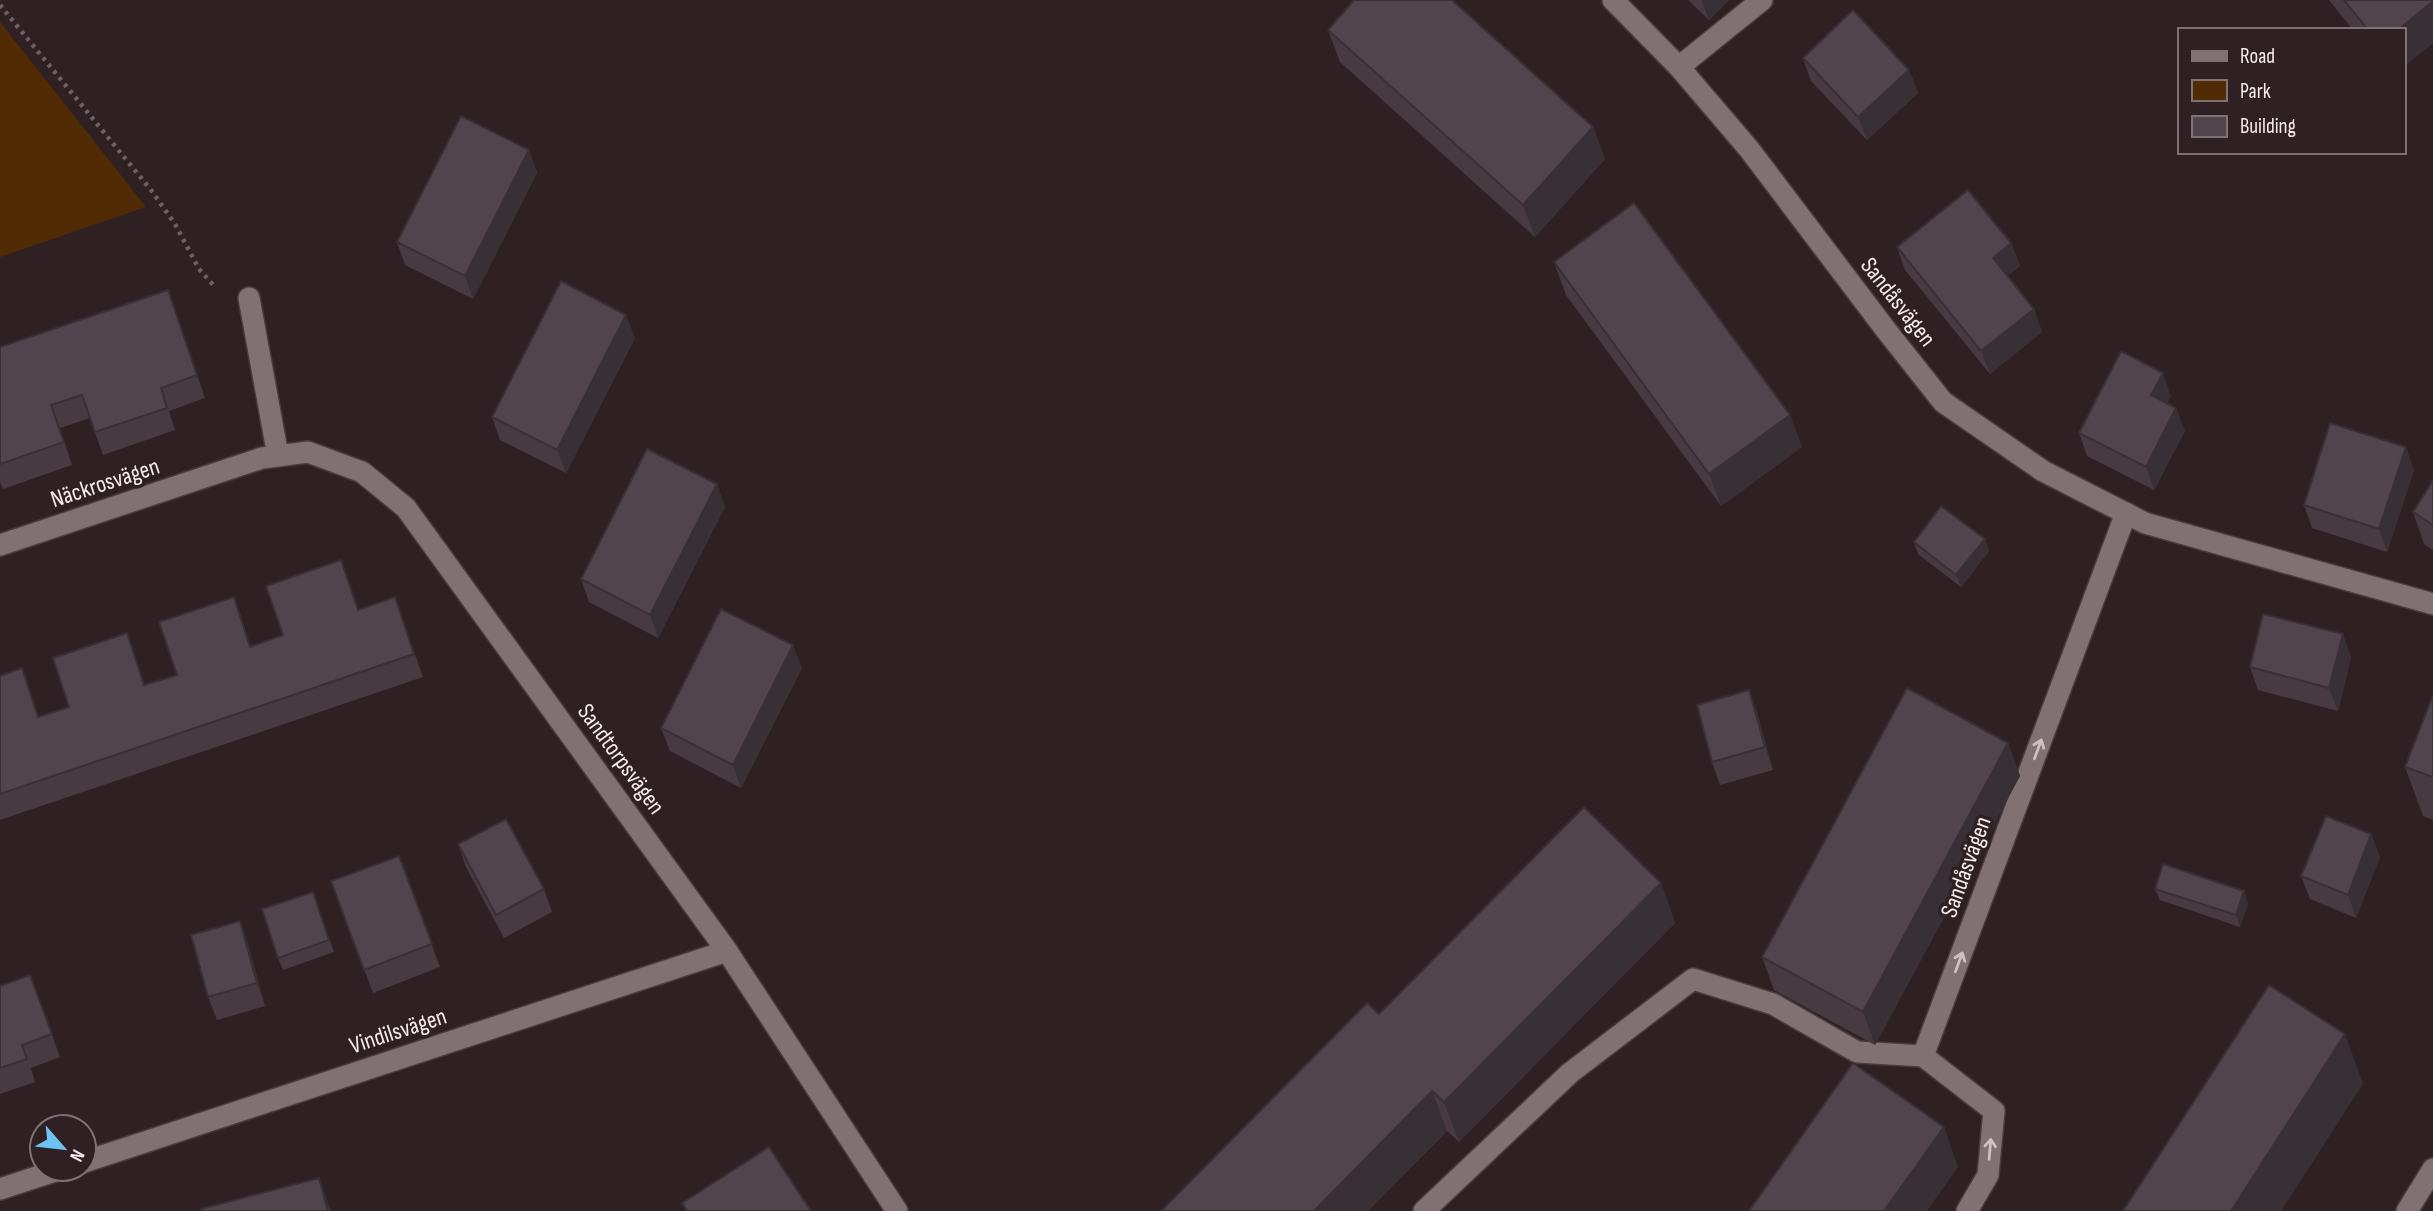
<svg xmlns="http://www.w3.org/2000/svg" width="2433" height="1211" font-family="'Sofia Sans Condensed',sans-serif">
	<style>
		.green { fill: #502b03 }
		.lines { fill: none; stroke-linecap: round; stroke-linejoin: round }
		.lane-casing { stroke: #483c3e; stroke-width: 24 }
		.street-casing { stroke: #483c3e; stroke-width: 24 }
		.path { stroke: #6e6163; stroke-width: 4.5; stroke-dasharray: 3.5 5; stroke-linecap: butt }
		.lane { stroke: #827173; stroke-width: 21 }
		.street { stroke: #827173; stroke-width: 21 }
		.wall { fill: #473a41 }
		.shaded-wall { fill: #393035 }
		.building { fill: #52444c; stroke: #393035; stroke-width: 2 }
		.oneway { stroke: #cdc1c2 }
		.labels { text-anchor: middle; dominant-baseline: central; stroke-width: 7; stroke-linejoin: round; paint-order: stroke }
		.street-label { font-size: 24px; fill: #f6eced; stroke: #2f2123 }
	</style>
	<rect width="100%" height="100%" fill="#2f2123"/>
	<path class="green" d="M 0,22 L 146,207 L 0,257 Z"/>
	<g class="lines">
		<defs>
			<g id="lane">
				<path d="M 249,298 L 278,456"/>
				<path d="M 1424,1211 L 1570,1073 L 1693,979 L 1773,1004 L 1857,1052 L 1923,1056"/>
			</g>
			<g id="street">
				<path d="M 1613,0 L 1679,67 L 1749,149 L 1886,330 L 1943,402 L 2043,471 L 2145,523 L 2433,604"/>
				<path d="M 1679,67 L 1762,0"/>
				<path d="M 0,545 L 262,458 L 308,452 L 362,472 L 406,508 L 727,951 L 897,1211"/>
				<path d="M 84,1162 L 727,951"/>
				<path d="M 0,1189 L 61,1169"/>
				<path d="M 1967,1211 L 1988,1175 L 1994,1111 L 1923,1056 L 2126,513"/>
				<path d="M 2407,1211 L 2433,1169"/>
			</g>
		</defs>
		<use href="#lane" class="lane-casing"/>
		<use href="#street" class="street-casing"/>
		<path class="path" d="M 0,5 L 151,190 L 175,224 L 199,269 L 215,287"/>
		<use href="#lane" class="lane"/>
		<use href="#street" class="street"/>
	</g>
	<g class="wall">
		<path d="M 1688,0 L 1729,0 L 1709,20 Z"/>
		<path d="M 2329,0 L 2433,0 L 2433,43 L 2403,67 L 2403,30 L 2353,30 Z"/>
		<path d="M 1328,30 L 1593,127 L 1605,159 L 1535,237 L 1340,62 Z"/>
		<path d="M 1803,58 L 1909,70 L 1918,93 L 1867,140 L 1811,81 Z"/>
		<path d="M 529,150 L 537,173 L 473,299 L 405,265 L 397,242 Z"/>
		<path d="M 2011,243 L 2020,266 L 2007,276 L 2034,309 L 2042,332 L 1990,374 L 1905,270 L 1897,247 Z"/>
		<path d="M 1554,262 L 1790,415 L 1802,447 L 1721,506 L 1566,295 Z"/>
		<path d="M 168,290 L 205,398 L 169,411 L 175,430 L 103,455 L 90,418 L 60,428 L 72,465 L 3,489 L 0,482 L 0,347 Z"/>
		<path d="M 635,338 L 566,473 L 500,440 L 492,417 Z"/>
		<path d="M 2171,396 L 2167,403 L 2185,431 L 2154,490 L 2087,456 L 2079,433 Z"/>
		<path d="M 2414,470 L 2387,552 L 2312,528 L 2304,505 Z"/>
		<path d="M 2433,480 L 2433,550 L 2424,544 L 2413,512 Z"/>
		<path d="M 725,507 L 658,638 L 589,602 L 581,579 Z"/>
		<path d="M 1985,539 L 1989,551 L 1961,587 L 1918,554 L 1914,542 Z"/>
		<path d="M 234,597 L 251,647 L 395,597 L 423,677 L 0,820 L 0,676 L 39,717 L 69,707 L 177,675 Z"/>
		<path d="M 2351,657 L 2338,711 L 2258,690 L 2250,667 Z"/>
		<path d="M 802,668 L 741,788 L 670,751 L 661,728 Z"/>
		<path d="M 1749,690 L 1757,713 L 1773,770 L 1720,785 L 1712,762 Z"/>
		<path d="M 2433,695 L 2433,820 L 2423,816 L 2405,767 Z"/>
		<path d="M 2008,743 L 2020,776 L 1875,1045 L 1774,990 L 1762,957 Z"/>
		<path d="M 2371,834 L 2380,857 L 2356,918 L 2310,899 L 2301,876 Z"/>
		<path d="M 458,844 L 544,889 L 552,912 L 504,938 L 466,867 Z"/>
		<path d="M 399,856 L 440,967 L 373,993 L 331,881 Z"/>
		<path d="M 1661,883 L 1675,923 L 1459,1142 L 1447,1131 L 1368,1211 L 1161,1211 L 1379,1014 Z"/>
		<path d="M 2155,889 L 2244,891 L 2248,903 L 2240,927 L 2160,900 Z"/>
		<path d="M 313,892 L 334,952 L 283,970 L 278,958 Z"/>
		<path d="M 240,921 L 248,944 L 265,1006 L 217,1020 L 208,997 Z"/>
		<path d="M 30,975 L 60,1057 L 31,1068 L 35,1082 L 0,1094 L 0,986 Z"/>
	</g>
	<g class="shaded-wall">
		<path d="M 1701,0 L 1729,0 L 1709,20 Z"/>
		<path d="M 2433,1 L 2433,43 L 2403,67 L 2403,30 L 2398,30 Z"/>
		<path d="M 1909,70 L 1918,93 L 1867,140 L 1858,117 Z"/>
		<path d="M 1593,127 L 1605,159 L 1535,237 L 1523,205 Z"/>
		<path d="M 529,150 L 537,173 L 473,299 L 465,276 Z"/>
		<path d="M 2011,243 L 2020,266 L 2001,281 L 1993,258 Z"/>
		<path d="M 2034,309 L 2042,332 L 1990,374 L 1981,351 Z"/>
		<path d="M 626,315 L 635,338 L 566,473 L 557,450 Z"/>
		<path d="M 2163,373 L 2171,396 L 2160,418 L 2151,395 Z"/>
		<path d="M 2176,408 L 2185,431 L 2154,490 L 2146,467 Z"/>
		<path d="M 1790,415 L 1802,447 L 1721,506 L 1709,474 Z"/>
		<path d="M 2406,447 L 2414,470 L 2387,552 L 2379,529 Z"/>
		<path d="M 717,484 L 725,507 L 658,638 L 650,615 Z"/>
		<path d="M 1985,539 L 1989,551 L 1961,587 L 1956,575 Z"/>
		<path d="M 2343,634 L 2351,657 L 2338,711 L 2329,688 Z"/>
		<path d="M 793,645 L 802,668 L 741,788 L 733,765 Z"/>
		<path d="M 1749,690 L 1757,713 L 1773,770 L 1765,747 Z"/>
		<path d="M 2008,743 L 2020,776 L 1875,1045 L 1863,1012 Z"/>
		<path d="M 2371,834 L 2380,857 L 2356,918 L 2348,895 Z"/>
		<path d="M 1661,883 L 1675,923 L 1459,1142 L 1444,1102 Z"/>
		<path d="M 2244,891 L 2248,903 L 2240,927 L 2236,915 Z"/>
		<path d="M 240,921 L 248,944 L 265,1006 L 257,983 Z"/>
		<path d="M 2345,1034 L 2363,1084 L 2281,1211 L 2231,1211 Z"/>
		<path d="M 1432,1091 L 1447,1131 L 1368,1211 L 1314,1211 Z"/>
		<path d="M 1944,1127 L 1958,1167 L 1927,1211 L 1884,1211 Z"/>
		<path d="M 319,1178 L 331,1211 L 328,1211 Z"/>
	</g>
	<g class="building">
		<path d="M 1354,0 L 1452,0 L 1593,127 L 1523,205 L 1328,30 Z"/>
		<path d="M 2344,0 L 2433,0 L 2433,1 L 2398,30 L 2368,30 Z"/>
		<path d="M 1853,10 L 1909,70 L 1858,117 L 1803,58 Z"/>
		<path d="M 461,116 L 529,150 L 465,276 L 397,242 Z"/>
		<path d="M 1968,190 L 2011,243 L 1993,258 L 2034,309 L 1981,351 L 1897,247 Z"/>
		<path d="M 1634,203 L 1790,415 L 1709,474 L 1554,262 Z"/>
		<path d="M 561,281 L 626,315 L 557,450 L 492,417 Z"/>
		<path d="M 168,290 L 197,375 L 161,388 L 167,408 L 95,432 L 82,395 L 51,405 L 64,442 L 0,464 L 0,347 Z"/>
		<path d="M 2121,351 L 2163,373 L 2151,395 L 2176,408 L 2146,467 L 2079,433 Z"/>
		<path d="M 2330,423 L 2406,447 L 2379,529 L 2304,505 Z"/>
		<path d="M 647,449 L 717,484 L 650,615 L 581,579 Z"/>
		<path d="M 2433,480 L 2433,525 L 2413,512 Z"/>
		<path d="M 1941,506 L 1985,539 L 1956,575 L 1914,542 Z"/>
		<path d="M 341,560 L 358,610 L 395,597 L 414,654 L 0,794 L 0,676 L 22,668 L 38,717 L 69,707 L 53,658 L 127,633 L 144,685 L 177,675 L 159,622 L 234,597 L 250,647 L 283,635 L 266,586 Z"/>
		<path d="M 721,609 L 793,645 L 733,765 L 661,728 Z"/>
		<path d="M 2263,614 L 2343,634 L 2329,688 L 2250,667 Z"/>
		<path d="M 1907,688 L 2008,743 L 1863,1012 L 1762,957 Z"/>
		<path d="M 1749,690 L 1765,747 L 1712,762 L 1697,705 Z"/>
		<path d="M 2433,695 L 2433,777 L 2405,767 Z"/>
		<path d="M 1584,807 L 1661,883 L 1444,1102 L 1432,1091 L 1314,1211 L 1161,1211 L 1367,1003 L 1379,1014 Z"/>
		<path d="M 2326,816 L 2371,834 L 2348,895 L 2301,876 Z"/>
		<path d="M 506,819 L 544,889 L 496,915 L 458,844 Z"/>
		<path d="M 399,856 L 432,944 L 364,970 L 331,881 Z"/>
		<path d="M 2163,864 L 2244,891 L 2236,915 L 2155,889 Z"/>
		<path d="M 313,892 L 329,940 L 278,958 L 262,909 Z"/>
		<path d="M 240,921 L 257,983 L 208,997 L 191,935 Z"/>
		<path d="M 30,975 L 52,1034 L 22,1045 L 27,1059 L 0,1068 L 0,986 Z"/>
		<path d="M 2269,985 L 2345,1034 L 2231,1211 L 2123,1211 Z"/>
		<path d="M 1853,1063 L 1944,1127 L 1884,1211 L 1749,1211 Z"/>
		<path d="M 769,1147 L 811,1211 L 687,1211 L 682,1203 Z"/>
		<path d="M 319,1178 L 328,1211 L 202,1211 L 201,1209 Z"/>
	</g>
	<defs><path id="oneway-shaft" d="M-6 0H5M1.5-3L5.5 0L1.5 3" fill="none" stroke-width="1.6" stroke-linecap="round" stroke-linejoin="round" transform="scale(1.75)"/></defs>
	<g class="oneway">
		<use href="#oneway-shaft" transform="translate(2038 749) rotate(-70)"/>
		<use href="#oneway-shaft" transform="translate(1959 962) rotate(-70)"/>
		<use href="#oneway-shaft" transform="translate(1990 1149) rotate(-85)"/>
	</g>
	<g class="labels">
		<g class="street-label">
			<text transform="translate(1898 302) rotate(52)">Sandåsvägen</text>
			<text transform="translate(105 483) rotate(-18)">Näckrosvägen</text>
			<text transform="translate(621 759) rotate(54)">Sandtorpsvägen</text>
			<text transform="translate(1966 867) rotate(-70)">Sandåsvägen</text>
			<text transform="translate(398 1031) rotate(-18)">Vindilsvägen</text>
		</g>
	</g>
	<rect x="2178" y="28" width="228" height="126" fill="#2f2123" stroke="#7f7274" stroke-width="2"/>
	<rect x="2192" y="51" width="35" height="10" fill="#827173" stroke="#7f7274" stroke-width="2"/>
	<text x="2240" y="63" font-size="21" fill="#f6eced">Road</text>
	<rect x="2192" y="80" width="35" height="21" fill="#502b03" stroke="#7f7274" stroke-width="2"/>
	<text x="2240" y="98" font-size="21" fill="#f6eced">Park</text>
	<rect x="2192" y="116" width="35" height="21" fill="#52444c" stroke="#7f7274" stroke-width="2"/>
	<text x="2240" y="133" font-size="21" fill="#f6eced">Building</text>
	<g transform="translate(63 1148) rotate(118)"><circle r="33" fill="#2f2123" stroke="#7f7274" stroke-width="2"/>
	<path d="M0-5L12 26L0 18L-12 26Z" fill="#6cc3f2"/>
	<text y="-10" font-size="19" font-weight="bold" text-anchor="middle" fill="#f6eced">N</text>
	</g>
</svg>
